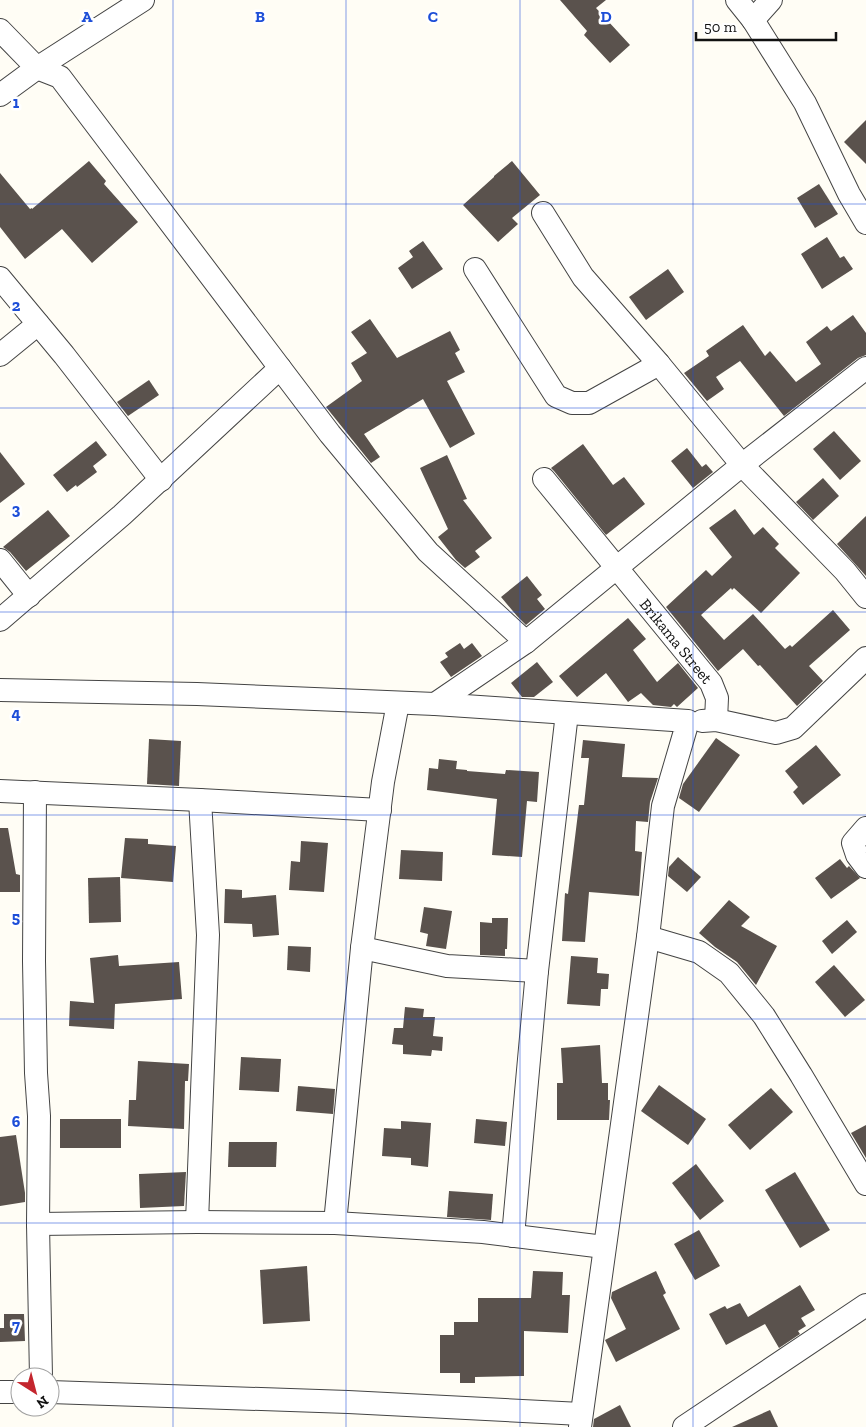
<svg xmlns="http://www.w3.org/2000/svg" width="866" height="1427" font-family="'Zilla Slab',serif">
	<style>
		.building { fill: #5a524d }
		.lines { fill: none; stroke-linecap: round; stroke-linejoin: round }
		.minor-casing { stroke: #444; stroke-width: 24 }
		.minor { stroke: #fff; stroke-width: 22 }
		.grid { fill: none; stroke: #1d4ed8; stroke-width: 1; stroke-opacity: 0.55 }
		.labels { text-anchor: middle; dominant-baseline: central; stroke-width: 5; stroke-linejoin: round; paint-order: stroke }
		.street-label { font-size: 16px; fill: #111; stroke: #fff }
		.grid-label { font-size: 16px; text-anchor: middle; font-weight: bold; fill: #1d4ed8; stroke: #fff; stroke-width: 5; stroke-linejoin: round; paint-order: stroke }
	</style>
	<rect width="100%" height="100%" fill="#fffdf5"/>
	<g class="building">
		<path d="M 560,0 L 606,0 L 596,8 L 630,45 L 610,63 L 584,35 L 587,31 Z"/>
		<path d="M 866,120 L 866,164 L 844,142 Z"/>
		<path d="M 89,161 L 106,181 L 104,184 L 138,222 L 92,263 L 62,229 L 25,259 L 0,227 L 0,173 L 30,209 L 32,208 L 32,209 Z"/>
		<path d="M 512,161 L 540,195 L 512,218 L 518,224 L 498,242 L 463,205 L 494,177 L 494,176 Z"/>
		<path d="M 819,184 L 838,214 L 815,228 L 797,198 Z"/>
		<path d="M 827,237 L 840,258 L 844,256 L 853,269 L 822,289 L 801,254 Z"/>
		<path d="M 423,241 L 443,269 L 412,289 L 398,268 L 413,257 L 409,251 Z"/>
		<path d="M 668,269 L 684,292 L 646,320 L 629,297 Z"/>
		<path d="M 853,315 L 866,333 L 866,355 L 858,358 L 784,416 L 740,361 L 716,377 L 724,389 L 707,401 L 684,373 L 709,356 L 706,351 L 743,325 L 765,356 L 770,351 L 796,382 L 821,364 L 806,342 L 827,326 L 831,331 Z"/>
		<path d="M 370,319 L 397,358 L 450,331 L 460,350 L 455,353 L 465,372 L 447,381 L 475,434 L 450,448 L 423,399 L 364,434 L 380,457 L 371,463 L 326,407 L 362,381 L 351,363 L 367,353 L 351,332 Z"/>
		<path d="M 149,380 L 159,395 L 128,416 L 117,402 Z"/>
		<path d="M 834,431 L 861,461 L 840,480 L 813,449 Z"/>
		<path d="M 96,441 L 107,455 L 93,466 L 97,472 L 77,487 L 76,485 L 67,492 L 53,475 Z"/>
		<path d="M 583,444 L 613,485 L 624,477 L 645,504 L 606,535 L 554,471 L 551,468 Z"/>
		<path d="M 687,448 L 702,467 L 706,464 L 713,472 L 693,488 L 671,461 Z"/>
		<path d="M 0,452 L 25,484 L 0,503 Z"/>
		<path d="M 447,455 L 467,499 L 463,500 L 492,538 L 475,551 L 480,557 L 465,568 L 456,560 L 438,537 L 448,529 L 420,468 Z"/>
		<path d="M 823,478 L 839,496 L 813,520 L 796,502 Z"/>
		<path d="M 735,509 L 754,535 L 763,527 L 779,544 L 775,548 L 800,573 L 761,613 L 734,588 L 732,590 L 731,588 L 701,615 L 724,640 L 753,614 L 785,649 L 790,645 L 792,647 L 833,610 L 850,630 L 809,666 L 823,681 L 797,706 L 760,665 L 758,666 L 743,649 L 718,671 L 666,607 L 706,570 L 712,576 L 732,557 L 709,528 Z"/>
		<path d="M 48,510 L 70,536 L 26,571 L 10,552 L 3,547 Z"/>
		<path d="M 866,516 L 866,576 L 837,544 Z"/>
		<path d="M 527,576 L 542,595 L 537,599 L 545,609 L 526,625 L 517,616 L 501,597 Z"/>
		<path d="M 628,618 L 646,639 L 633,650 L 657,682 L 678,663 L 698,688 L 677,707 L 674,704 L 671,707 L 653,705 L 641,693 L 628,702 L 606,673 L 577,697 L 559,676 Z"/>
		<path d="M 460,643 L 464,649 L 472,643 L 482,656 L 451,677 L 440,662 L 448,657 L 445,653 Z"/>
		<path d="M 537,662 L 553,682 L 534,697 L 522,697 L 511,683 Z"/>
		<path d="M 716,738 L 740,755 L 699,812 L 679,798 L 683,784 Z"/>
		<path d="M 149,739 L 181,741 L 179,786 L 147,784 Z"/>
		<path d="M 583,740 L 625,744 L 622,777 L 658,778 L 650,802 L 648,822 L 636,821 L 635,851 L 642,852 L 639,896 L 589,892 L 585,942 L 562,941 L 565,893 L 568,894 L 579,805 L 584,805 L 589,758 L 581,758 Z"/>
		<path d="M 816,745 L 841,775 L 803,805 L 793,792 L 798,787 L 785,771 Z"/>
		<path d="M 439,759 L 457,761 L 456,769 L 467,770 L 467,771 L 505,774 L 506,770 L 539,772 L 537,802 L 527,801 L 522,857 L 492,855 L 497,799 L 427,790 L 429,768 L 438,769 Z"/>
		<path d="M 0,828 L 8,828 L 16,874 L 20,875 L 20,892 L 0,892 Z"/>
		<path d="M 125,838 L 148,839 L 148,844 L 176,846 L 173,882 L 121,878 Z"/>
		<path d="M 301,841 L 328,843 L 324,892 L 289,890 L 291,861 L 300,862 Z"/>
		<path d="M 401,850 L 443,852 L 442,881 L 399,879 Z"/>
		<path d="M 678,857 L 701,877 L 687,892 L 668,876 L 669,867 Z"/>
		<path d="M 840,859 L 847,868 L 849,866 L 860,878 L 831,899 L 815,878 Z"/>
		<path d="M 120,877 L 121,922 L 89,923 L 88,878 Z"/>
		<path d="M 225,889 L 242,890 L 242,898 L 276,895 L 279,935 L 253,937 L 252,924 L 224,923 Z"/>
		<path d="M 729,900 L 750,917 L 741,926 L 777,946 L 756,985 L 737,962 L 715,947 L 699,933 Z"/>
		<path d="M 424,907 L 452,911 L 446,949 L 426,946 L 428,934 L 420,932 Z"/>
		<path d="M 492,918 L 508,918 L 507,949 L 505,949 L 505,956 L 480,955 L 480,922 L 492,923 Z"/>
		<path d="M 847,920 L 857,932 L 832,954 L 822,941 Z"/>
		<path d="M 288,946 L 311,947 L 310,972 L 287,970 Z"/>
		<path d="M 118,955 L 119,966 L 179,962 L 182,999 L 115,1004 L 114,1029 L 69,1026 L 70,1001 L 94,1003 L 90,958 Z"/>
		<path d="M 571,956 L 598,958 L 597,973 L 609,974 L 608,989 L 601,989 L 600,1006 L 567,1004 Z"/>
		<path d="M 834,965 L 865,1000 L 845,1017 L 815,982 Z"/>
		<path d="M 405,1007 L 424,1009 L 423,1017 L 435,1017 L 433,1036 L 443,1037 L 442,1051 L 432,1050 L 431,1056 L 403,1054 L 403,1045 L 392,1044 L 394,1028 L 403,1028 Z"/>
		<path d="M 600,1045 L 602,1083 L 608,1083 L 608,1100 L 610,1100 L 609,1120 L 557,1120 L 557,1083 L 563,1083 L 561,1048 Z"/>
		<path d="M 241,1057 L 281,1059 L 279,1092 L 239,1090 Z"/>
		<path d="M 138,1061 L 189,1064 L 188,1081 L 185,1081 L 184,1129 L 128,1126 L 129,1100 L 136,1100 Z"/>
		<path d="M 659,1085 L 706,1119 L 688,1145 L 641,1111 Z"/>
		<path d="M 298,1086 L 335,1089 L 333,1114 L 296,1111 Z"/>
		<path d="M 771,1088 L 793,1112 L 750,1150 L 728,1125 Z"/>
		<rect x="60" y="1119" width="61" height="29"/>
		<path d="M 476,1119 L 507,1122 L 505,1146 L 474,1143 Z"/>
		<path d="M 401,1121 L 431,1123 L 428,1167 L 411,1165 L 411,1158 L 382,1156 L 384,1128 L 401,1129 Z"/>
		<path d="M 866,1125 L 866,1158 L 851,1133 Z"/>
		<path d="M 16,1135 L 25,1193 L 25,1202 L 0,1206 L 0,1137 Z"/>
		<path d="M 229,1142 L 277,1142 L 276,1167 L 228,1167 Z"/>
		<path d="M 696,1164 L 724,1201 L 700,1220 L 672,1183 Z"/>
		<path d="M 186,1172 L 184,1206 L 140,1208 L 139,1174 Z"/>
		<path d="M 795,1172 L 830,1230 L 800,1248 L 765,1190 Z"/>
		<path d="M 449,1191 L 493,1194 L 491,1220 L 447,1217 Z"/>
		<path d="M 699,1230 L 720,1266 L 695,1280 L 674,1244 Z"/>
		<path d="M 307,1266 L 310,1321 L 263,1324 L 260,1270 Z"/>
		<path d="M 533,1271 L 563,1272 L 562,1295 L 570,1295 L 568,1333 L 524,1331 L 524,1376 L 475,1377 L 475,1383 L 460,1383 L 460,1373 L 440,1373 L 440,1335 L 454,1335 L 454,1322 L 478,1322 L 478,1298 L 531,1298 Z"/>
		<path d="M 656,1271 L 666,1293 L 663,1295 L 680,1329 L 616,1362 L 605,1340 L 626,1329 L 611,1298 L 612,1292 Z"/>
		<path d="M 800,1285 L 815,1310 L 801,1318 L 806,1326 L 798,1331 L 800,1334 L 779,1348 L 765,1324 L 726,1345 L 709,1314 L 725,1306 L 727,1309 L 740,1303 L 748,1317 Z"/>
		<path d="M 4,1314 L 24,1314 L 25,1341 L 0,1342 L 0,1328 L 4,1328 Z"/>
		<path d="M 620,1405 L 631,1427 L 593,1427 L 594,1419 Z"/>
		<path d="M 770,1410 L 778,1427 L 732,1427 Z"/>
	</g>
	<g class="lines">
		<defs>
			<g id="minor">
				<path d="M 143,0 L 37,68 L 60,77 L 280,368"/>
				<path d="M 737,0 L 753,20 L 805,103 L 849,194 L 866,223"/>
				<path d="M 753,20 L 771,0"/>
				<path d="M 0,30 L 37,68 L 0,95"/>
				<path d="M 543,213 L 583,277 L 659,364 L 742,465 L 845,571 L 866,597"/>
				<path d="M 475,269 L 556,396 L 572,403 L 589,403 L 659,364"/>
				<path d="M 0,278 L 64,355 L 161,480"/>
				<path d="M 0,355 L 38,324"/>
				<path id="s1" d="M 544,479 L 711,683 L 717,698 L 716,720"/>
				<path d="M 0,560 L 29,596"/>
				<path d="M 0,620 L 122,515 L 280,368 L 330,434 L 428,552 L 526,642"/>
				<path d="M 0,690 L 197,694 L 435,704 L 688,721 L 663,806 L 648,937 L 580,1427"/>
				<path d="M 435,704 L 526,642 L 742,465 L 866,368"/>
				<path d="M 702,721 L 716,720 L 776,733 L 793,728 L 866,658"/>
				<path d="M 0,791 L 200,800 L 380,810"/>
				<path d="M 35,792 L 34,961 L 36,1073 L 39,1116 L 38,1224 L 41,1377"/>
				<path d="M 866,828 L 853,843 L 857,855 L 866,867"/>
				<path d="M 648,937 L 699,952 L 729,973 L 764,1016 L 801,1075 L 866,1184"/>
				<path d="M 362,948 L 447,966 L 537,971"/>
				<path d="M 197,1222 L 208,935 L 200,800"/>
				<path d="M 335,1223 L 362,948 L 383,782 L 398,703"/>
				<path d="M 38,1224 L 197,1222 L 335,1223 L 483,1232 L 604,1247"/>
				<path d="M 513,1236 L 537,971 L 567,713"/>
				<path d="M 0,1392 L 20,1392"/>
				<path d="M 50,1392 L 348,1402 L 581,1414"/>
				<path d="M 684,1427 L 866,1305"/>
			</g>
		</defs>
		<use href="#minor" class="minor-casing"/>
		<use href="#minor" class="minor"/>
	</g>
	<path class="grid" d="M 173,0 L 173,1427M 346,0 L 346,1427M 520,0 L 520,1427M 693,0 L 693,1427M 0,204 L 866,204M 0,408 L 866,408M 0,612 L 866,612M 0,815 L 866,815M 0,1019 L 866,1019M 0,1223 L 866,1223"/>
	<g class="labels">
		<g class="street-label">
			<text stroke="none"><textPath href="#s1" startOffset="209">Brikama Street</textPath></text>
		</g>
	</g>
	<g class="grid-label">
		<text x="87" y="22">A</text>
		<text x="260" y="22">B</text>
		<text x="433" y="22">C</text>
		<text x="606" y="22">D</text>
		<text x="16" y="108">1</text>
		<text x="16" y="311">2</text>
		<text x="16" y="515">3</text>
		<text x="16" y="719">4</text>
		<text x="16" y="923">5</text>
		<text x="16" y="1127">6</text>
		<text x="16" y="1331">7</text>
	</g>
	<g transform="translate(35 1392) rotate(144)"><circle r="24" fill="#ffffff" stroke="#a0a0a0"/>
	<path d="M0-4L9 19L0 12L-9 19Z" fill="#c4262e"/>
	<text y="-8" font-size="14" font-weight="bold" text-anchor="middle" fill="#111111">N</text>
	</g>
	<path d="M696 32v8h140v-8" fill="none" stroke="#111111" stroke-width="2.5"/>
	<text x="704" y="32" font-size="15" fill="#111111" stroke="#ffffff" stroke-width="4" paint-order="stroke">50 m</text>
</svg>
